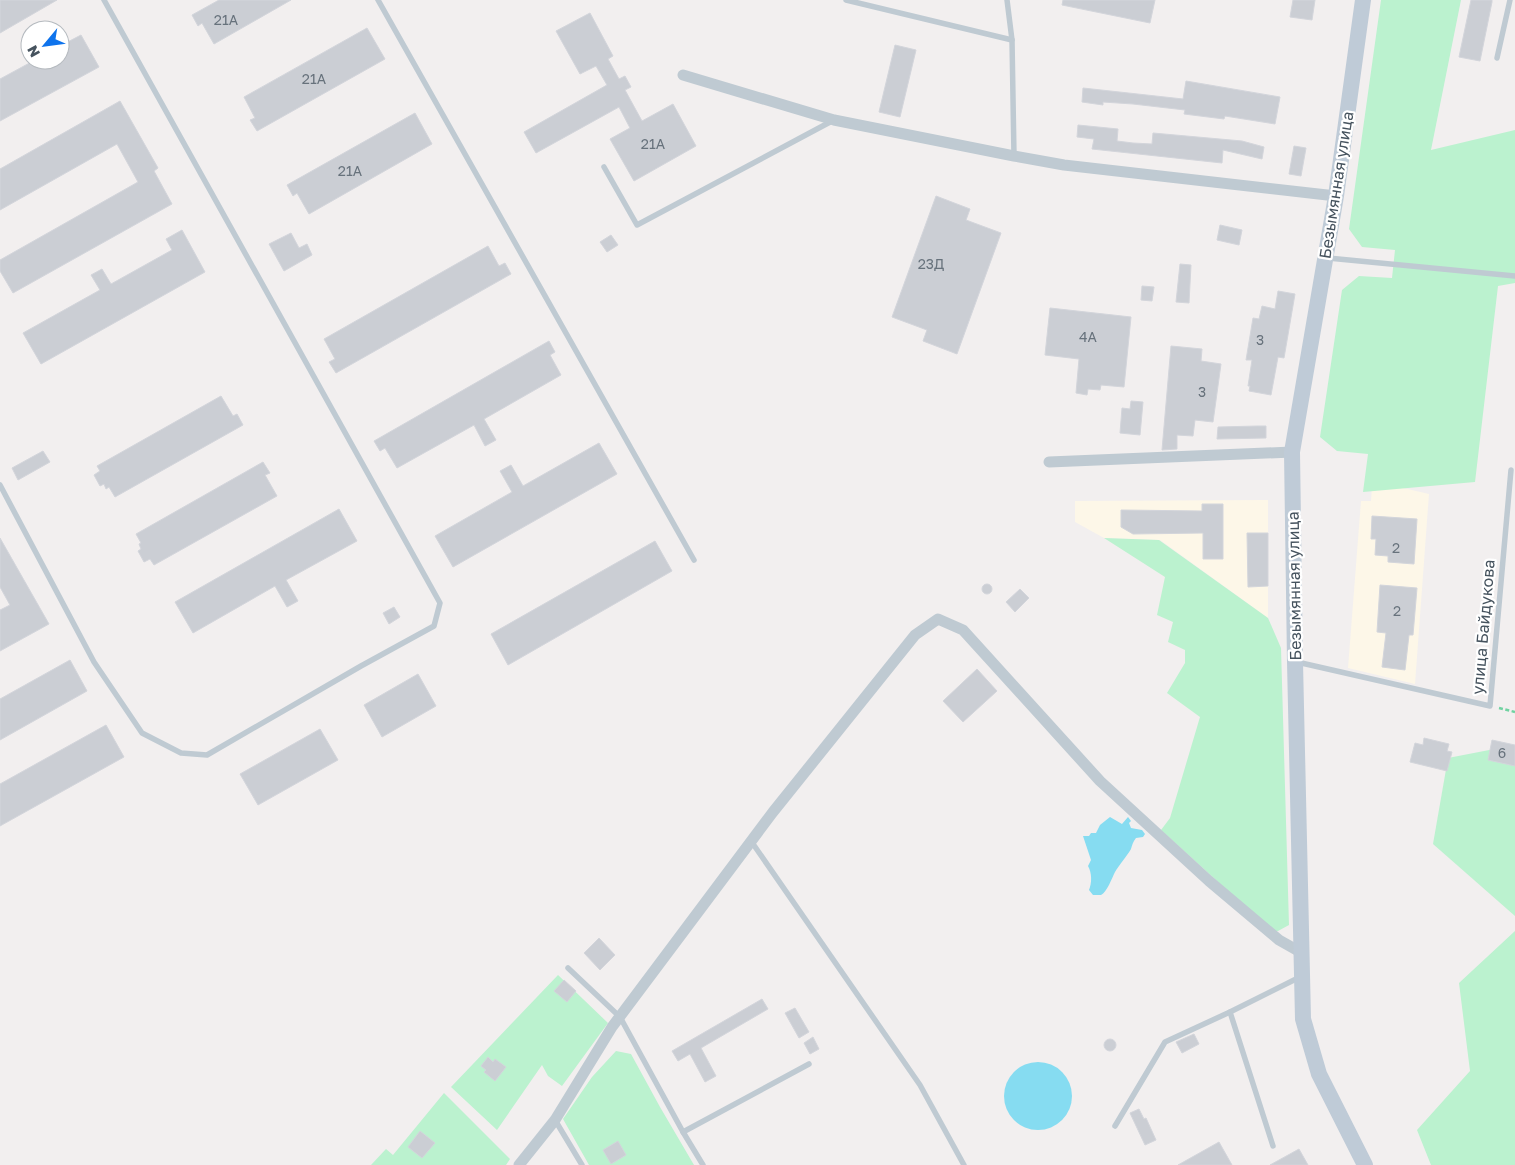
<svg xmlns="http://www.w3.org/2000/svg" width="1515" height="1165" font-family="'Golos Text',sans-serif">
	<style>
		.commercial { fill: #fdf7e8 }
		.green { fill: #bbf2cf }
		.water { fill: #86dcf1 }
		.building { fill: #cbced4; stroke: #d3d5db }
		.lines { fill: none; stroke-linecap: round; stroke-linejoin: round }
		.path { stroke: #71d2a1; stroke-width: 2.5; stroke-dasharray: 4 2.5; stroke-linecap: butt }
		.service { stroke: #bfcad2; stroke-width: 5.5 }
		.minor { stroke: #bfcad2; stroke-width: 11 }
		.secondary { stroke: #bfcbd7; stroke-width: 16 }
		.labels { text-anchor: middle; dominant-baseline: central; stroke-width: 4.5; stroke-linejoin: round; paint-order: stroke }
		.number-label { font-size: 14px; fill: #67727c }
		.street-label { font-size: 16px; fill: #46535e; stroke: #fff }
	</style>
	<rect width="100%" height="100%" fill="#f2efef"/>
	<g class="commercial">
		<path d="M 1386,484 L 1429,494 L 1415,684 L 1348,668 L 1361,501 L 1371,501 L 1372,486 Z"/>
		<path d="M 1268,500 L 1268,618 L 1160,540 L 1104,538 L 1075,522 L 1075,501 Z"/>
	</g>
	<g class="green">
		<path d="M 1381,0 L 1461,0 L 1431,150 L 1515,130 L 1515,283 L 1498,286 L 1475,482 L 1363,492 L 1368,454 L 1337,451 L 1320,437 L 1342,290 L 1359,276 L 1392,278 L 1395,250 L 1362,247 L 1349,229 Z"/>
		<path d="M 1104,538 L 1159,540 L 1268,618 L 1281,648 L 1289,925 L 1278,931 L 1272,931 L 1161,830 L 1170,818 L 1200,717 L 1167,693 L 1185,663 L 1185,650 L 1168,642 L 1173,622 L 1157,615 L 1165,577 Z"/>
		<path d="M 1515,745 L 1515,916 L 1433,844 L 1448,758 Z"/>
		<path d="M 1515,931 L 1515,1165 L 1431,1165 L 1417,1130 L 1470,1071 L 1459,983 Z"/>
		<path d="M 558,975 L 608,1023 L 562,1086 L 548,1076 L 542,1065 L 497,1130 L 451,1087 Z"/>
		<path d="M 616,1051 L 631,1054 L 660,1107 L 694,1165 L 589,1165 L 563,1119 L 592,1077 Z"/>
		<path d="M 444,1093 L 510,1159 L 506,1165 L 371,1165 L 386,1149 L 393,1155 Z"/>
	</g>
	<g class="water">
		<path d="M 1110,817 L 1122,824 L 1128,817 L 1131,821 L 1129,823 L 1131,828 L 1142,830 L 1145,834 L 1143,837 L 1136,838 C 1133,842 1132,845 1131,849 C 1127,856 1119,865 1115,872 C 1112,878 1107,892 1101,895 C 1099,895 1095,895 1093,895 L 1089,890 C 1092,883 1092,873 1088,866 L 1091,860 L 1083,836 L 1089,836 L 1091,833 L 1096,833 L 1100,825 Z"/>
		<circle cx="1038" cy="1096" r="34"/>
	</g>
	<g class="building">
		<path d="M 0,0 L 57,0 L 0,33 Z"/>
		<path d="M 219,0 L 291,0 L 214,44 L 202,23 L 198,26 L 192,15 Z"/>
		<path d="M 1063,0 L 1155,0 L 1150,23 L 1062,5 Z"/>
		<path d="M 1293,0 L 1315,0 L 1312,20 L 1290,17 Z"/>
		<path d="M 1471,0 L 1492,0 L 1492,2 L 1480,61 L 1459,57 Z"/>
		<path d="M 590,13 L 613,56 L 608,59 L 619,79 L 625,76 L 631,87 L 625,90 L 642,121 L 673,104 L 696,146 L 634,181 L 610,139 L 630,128 L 619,107 L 536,153 L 524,132 L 607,85 L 596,66 L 580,74 L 556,31 Z"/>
		<path d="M 367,28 L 385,59 L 257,131 L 250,120 L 255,118 L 244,97 Z"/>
		<path d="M 81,35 L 99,67 L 0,121 L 0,79 L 35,60 L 60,60 L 60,46 Z"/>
		<path d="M 895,45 L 916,50 L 900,117 L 879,112 Z"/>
		<path d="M 1186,81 L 1280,97 L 1275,124 L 1225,116 L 1224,119 L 1184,114 L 1185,110 L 1133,104 L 1103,102 L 1103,105 L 1082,102 L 1083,88 L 1183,99 Z"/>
		<path d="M 120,101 L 158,168 L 154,171 L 172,204 L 13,293 L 0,271 L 0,260 L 138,182 L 117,144 L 0,210 L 0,169 Z"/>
		<path d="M 415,113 L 432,144 L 309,214 L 297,193 L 293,196 L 287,185 Z"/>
		<path d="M 1078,125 L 1118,129 L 1117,141 L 1133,143 L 1152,144 L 1153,133 L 1242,141 L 1264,147 L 1262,159 L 1223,150 L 1222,163 L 1092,149 L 1094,139 L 1077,137 Z"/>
		<path d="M 1294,146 L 1306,148 L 1301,176 L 1289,174 Z"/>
		<path d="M 936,196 L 970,209 L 966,220 L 1001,233 L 957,354 L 923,341 L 927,330 L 892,317 Z"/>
		<path d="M 1220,225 L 1242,230 L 1239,245 L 1217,240 Z"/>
		<path d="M 182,230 L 205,272 L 41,364 L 23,333 L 100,290 L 91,275 L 102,269 L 111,284 L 172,250 L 166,239 Z"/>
		<path d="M 291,233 L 299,248 L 307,244 L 312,255 L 284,271 L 269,244 Z"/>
		<path d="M 611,235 L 618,245 L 607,252 L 600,242 Z"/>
		<path d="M 488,246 L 499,266 L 505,263 L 511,274 L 336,373 L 329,362 L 335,359 L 324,339 Z"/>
		<path d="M 1180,264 L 1191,265 L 1189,303 L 1176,302 Z"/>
		<path d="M 1142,286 L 1154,287 L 1152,301 L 1141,300 Z"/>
		<path d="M 1278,291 L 1295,294 L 1284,358 L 1278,357 L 1271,395 L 1249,391 L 1250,386 L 1248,386 L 1252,360 L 1246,360 L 1253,318 L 1259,319 L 1262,306 L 1275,309 Z"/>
		<path d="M 1050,308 L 1131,317 L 1124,387 L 1101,385 L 1100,390 L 1088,389 L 1087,395 L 1076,393 L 1079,359 L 1045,355 Z"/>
		<path d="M 549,341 L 555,352 L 550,355 L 561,375 L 484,419 L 496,440 L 485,446 L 474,425 L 397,468 L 385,448 L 380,451 L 374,441 Z"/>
		<path d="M 1171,346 L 1202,349 L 1201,361 L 1221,364 L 1213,422 L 1195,420 L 1193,436 L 1177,435 L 1177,449 L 1162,450 Z"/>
		<path d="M 221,396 L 233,416 L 237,414 L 243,425 L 115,497 L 109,487 L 106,489 L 104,484 L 100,486 L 94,475 L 100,471 L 97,466 Z"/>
		<path d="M 1131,401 L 1143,402 L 1140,435 L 1120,433 L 1122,408 L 1130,409 Z"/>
		<path d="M 1258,426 L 1266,426 L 1266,438 L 1217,439 L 1218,427 Z"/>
		<path d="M 599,443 L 617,474 L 453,567 L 435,536 L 512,492 L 500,471 L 511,465 L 523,486 Z"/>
		<path d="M 43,451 L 50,462 L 18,480 L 12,468 Z"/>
		<path d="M 263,462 L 270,473 L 265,475 L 277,496 L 154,565 L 150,559 L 144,562 L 138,551 L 141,549 L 139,544 L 141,543 L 136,534 Z"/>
		<path d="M 1202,504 L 1223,504 L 1223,559 L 1203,559 L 1203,533 L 1133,534 L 1121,527 L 1121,510 L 1202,511 Z"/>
		<path d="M 339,509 L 357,541 L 286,580 L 298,601 L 287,607 L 275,586 L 193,633 L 175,602 Z"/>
		<path d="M 1372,516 L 1417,519 L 1414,564 L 1388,562 L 1388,556 L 1375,555 L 1376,539 L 1371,539 Z"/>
		<path d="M 1247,533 L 1268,533 L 1268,586 L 1248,587 Z"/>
		<path d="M 0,538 L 49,624 L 0,651 L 0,610 L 10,605 L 0,587 Z"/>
		<path d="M 655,541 L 672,571 L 508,665 L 491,634 Z"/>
		<circle cx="987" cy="589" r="5"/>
		<path d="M 1380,585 L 1417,588 L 1413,635 L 1409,635 L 1405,670 L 1382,667 L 1386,633 L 1377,632 Z"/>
		<path d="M 1020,589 L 1029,598 L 1015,612 L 1006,602 Z"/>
		<path d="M 394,607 L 400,617 L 389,624 L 383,613 Z"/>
		<path d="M 70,660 L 87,691 L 0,740 L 0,699 Z"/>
		<path d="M 977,669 L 997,691 L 963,722 L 943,701 Z"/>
		<path d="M 418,674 L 436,706 L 382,737 L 364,705 Z"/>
		<path d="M 106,725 L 124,757 L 0,826 L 0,784 Z"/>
		<path d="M 320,729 L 338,760 L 258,805 L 240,774 Z"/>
		<path d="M 1424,738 L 1449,744 L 1447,751 L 1452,752 L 1447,771 L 1410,762 L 1415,743 L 1423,745 Z"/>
		<path d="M 1492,740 L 1515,745 L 1515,766 L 1488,760 Z"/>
		<path d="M 599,938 L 615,955 L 600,970 L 584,953 Z"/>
		<path d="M 564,980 L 576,991 L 567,1002 L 554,991 Z"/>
		<path d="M 762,999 L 768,1009 L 701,1048 L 716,1076 L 705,1082 L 690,1054 L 678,1061 L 672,1051 Z"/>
		<path d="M 795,1008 L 809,1032 L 799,1038 L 785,1013 Z"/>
		<path d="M 1194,1034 L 1199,1044 L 1182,1053 L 1176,1042 Z"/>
		<path d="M 813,1037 L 819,1049 L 810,1054 L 804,1043 Z"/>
		<circle cx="1110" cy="1045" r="6"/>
		<path d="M 488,1057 L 493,1062 L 495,1059 L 506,1067 L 495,1081 L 484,1072 L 486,1070 L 481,1066 Z"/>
		<path d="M 1139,1109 L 1144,1119 L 1146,1118 L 1156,1140 L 1145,1145 L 1130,1113 Z"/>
		<path d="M 420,1131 L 435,1143 L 422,1158 L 408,1147 Z"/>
		<path d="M 618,1141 L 626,1155 L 611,1164 L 603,1150 Z"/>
		<path d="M 1219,1142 L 1232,1165 L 1178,1165 Z"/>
		<path d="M 1299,1149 L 1308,1165 L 1270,1165 Z"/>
	</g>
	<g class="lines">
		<path class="path" d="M 1499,708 L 1515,712"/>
		<g class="service">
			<path d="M 378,0 L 694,560"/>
			<path d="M 846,0 L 1012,40"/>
			<path d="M 1007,0 L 1012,40 L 1014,156"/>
			<path d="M 1497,58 L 1510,0"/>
			<path d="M 604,167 L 637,225 L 832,121"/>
			<path d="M 1328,258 L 1515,276"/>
			<path d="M 0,485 L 94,662 L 142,733 L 181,753 L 207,755 L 361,666 L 434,626 L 440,603 L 104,0"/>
			<path d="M 1297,662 L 1490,706 L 1511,470"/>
			<path d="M 751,841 L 920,1085 L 964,1165"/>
			<path d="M 568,968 L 620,1017 L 683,1132 L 703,1165"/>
			<path d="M 555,1120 L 582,1165"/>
			<path d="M 1115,1126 L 1165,1042 L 1230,1012"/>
			<path d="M 683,1132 L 809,1064"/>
			<path d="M 1273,1146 L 1230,1012 L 1300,977"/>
		</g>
		<g class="minor">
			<path d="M 683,75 L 834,120 L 1014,156 L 1064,165 L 1336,196"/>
			<path d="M 1049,462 L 1292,452"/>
			<path d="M 519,1165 L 555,1120 L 612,1027 L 773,812 L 915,635 L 938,619 L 963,630 L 1100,781 L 1209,881 L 1279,940 L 1302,953"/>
		</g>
		<path class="secondary" d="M 1363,0 L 1336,196 L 1292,452 L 1295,662 L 1303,1019 L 1319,1074 L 1365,1165"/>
	</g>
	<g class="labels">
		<g class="number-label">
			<text x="226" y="19">21А</text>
			<text x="314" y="78">21А</text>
			<text x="653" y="143">21А</text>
			<text x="350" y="170">21А</text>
			<text x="931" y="263">23Д</text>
			<text x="1088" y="336">4А</text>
			<text x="1260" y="339">3</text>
			<text x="1202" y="391">3</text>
			<text x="1396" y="547">2</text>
			<text x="1397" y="610">2</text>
			<text x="1502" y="752">6</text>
		</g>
		<g class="street-label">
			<text transform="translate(1336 185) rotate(-81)">Безымянная улица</text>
			<text transform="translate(1294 586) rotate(-91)">Безымянная улица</text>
			<text transform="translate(1483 627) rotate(-85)">улица Байдукова</text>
		</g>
	</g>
	<g transform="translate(45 45) rotate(241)"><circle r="24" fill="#ffffff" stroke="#b5babf"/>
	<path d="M0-4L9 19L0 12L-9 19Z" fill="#0e73ec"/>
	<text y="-8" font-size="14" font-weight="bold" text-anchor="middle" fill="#46535e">N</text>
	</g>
</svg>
